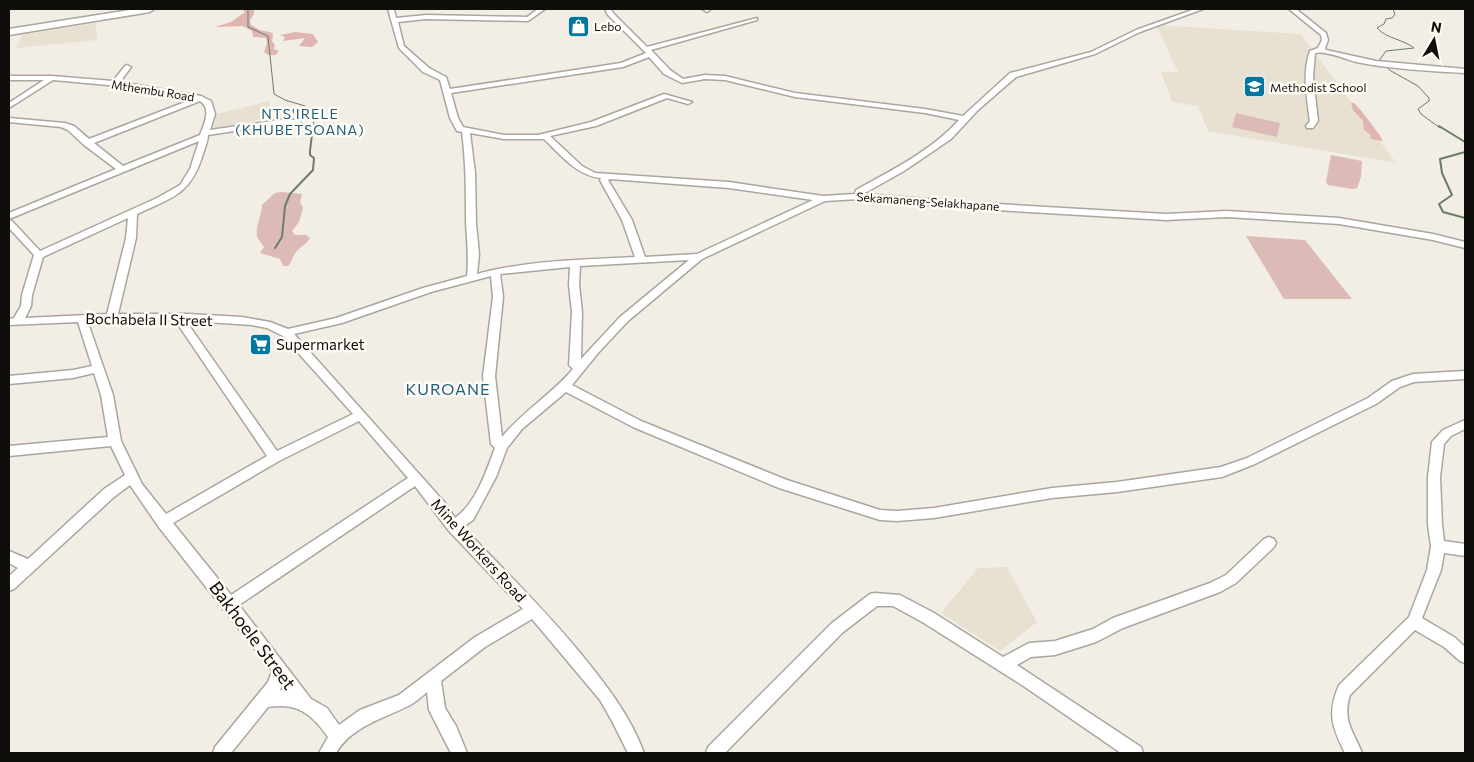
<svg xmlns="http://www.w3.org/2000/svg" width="1474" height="762" font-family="Commissioner,sans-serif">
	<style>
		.built { fill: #e8e1d2 }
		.green { fill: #dcbab6 }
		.forest { fill: #deb5b0 }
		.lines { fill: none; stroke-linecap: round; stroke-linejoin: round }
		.stream-far1 { stroke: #6b7d69; stroke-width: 1 }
		.stream { stroke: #6b7d69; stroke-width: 2 }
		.minor-casing { stroke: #aaa69f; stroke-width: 3 }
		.major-casing { stroke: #aaa69f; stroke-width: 3 }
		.minor { fill: #fff; fill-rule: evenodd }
		.major { fill: #fff; fill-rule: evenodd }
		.labels { text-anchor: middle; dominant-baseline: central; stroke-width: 5; stroke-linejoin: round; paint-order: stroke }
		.far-poi-label { font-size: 12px; fill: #0f0e0b; stroke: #fffbf5; text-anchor: start }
		.far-street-label { font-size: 12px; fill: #0f0e0b; stroke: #fffbf5 }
		.far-neighbourhood-label { font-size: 14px; letter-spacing: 1px; fill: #1d5f7c; stroke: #fffbf5 }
		.street-label { font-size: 15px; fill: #0f0e0b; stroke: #fffbf5 }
		.poi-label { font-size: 15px; fill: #0f0e0b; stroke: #fffbf5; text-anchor: start }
		.neighbourhood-label { font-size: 16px; letter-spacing: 1px; fill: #1d5f7c; stroke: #fffbf5 }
		.near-street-label { font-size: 18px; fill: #0f0e0b; stroke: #fffbf5 }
	</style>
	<rect width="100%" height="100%" fill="#f2eee6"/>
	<g class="built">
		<path d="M 96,23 L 97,40 L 16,48 L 22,35 Z"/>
		<path d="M 1156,25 L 1301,34 L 1396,163 L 1208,131 L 1198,106 L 1172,102 L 1161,72 L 1178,72 Z"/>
		<path d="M 269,101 L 273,117 L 213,129 L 216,114 Z"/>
		<path d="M 1007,567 L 1037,622 L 1000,651 L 941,613 L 978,568 Z"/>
	</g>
	<g class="green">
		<path d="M 1236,113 L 1280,123 L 1277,137 L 1232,127 Z"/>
		<path d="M 1331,155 L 1362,161 L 1361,177 L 1357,188 L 1352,189 L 1328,185 L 1326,182 Z"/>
		<path d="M 281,192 L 302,194 L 300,202 L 303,208 L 299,222 L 292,231 L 295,235 L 306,235 L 310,238 C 307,244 301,246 297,251 C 292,256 293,261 288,266 L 283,266 L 280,259 L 260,253 L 264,247 C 262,243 258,240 257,236 C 255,227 262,215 262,205 L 275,193 Z"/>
		<path d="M 1246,236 L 1305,240 L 1352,299 L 1284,299 Z"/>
	</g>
	<g class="forest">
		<path d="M 242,9 L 251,9 L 254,11 L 254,14 L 250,20 L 251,25 L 260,30 L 273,33 L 272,42 L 275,44 L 274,49 L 279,51 L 276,55 L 268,55 L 264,52 L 267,43 L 266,38 L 253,37 L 252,31 L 243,26 L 215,27 L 231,22 L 245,12 Z"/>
		<path d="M 295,32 L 313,34 L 318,42 L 312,47 L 299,46 L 305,38 L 283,41 L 285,37 L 280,35 Z"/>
		<path d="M 1351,103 L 1354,103 C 1359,107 1382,137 1383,141 L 1371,139 L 1370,134 L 1364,130 L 1363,121 L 1353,110 Z"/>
	</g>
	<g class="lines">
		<g class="stream-far1">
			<path d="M 248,9 L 248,27 L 268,36 L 274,94 L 285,100 L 305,106 L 315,115 L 313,128"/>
			<path d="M 1393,9 L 1395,14 L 1392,18 L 1386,19 L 1384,24 L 1377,28 C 1387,39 1403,39 1414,48 L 1386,51 L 1379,61 L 1391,71 L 1418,86 L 1429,98 L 1429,101 L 1418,109 L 1421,114 L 1440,128"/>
		</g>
		<g class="stream">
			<path d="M 1439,126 L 1465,142"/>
			<path d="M 1465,152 L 1440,159 L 1442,173 L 1452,195 L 1439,204 L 1443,212 L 1465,218"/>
			<path d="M 275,248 L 282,237 L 285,206 L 290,194 L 313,170 L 314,158 L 310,155 L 310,151 L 313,126"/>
		</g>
		<defs>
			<g id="minor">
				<path d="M 388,9 L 394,9 L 396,18 L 426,15 L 527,17 L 538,9 L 545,9 L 528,21 L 426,19 L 398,22 L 404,46 L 429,68 L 446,77 L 450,89 L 621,63 L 646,53 L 608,15 L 605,9 L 611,9 L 613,13 L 647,47 L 757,18 L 757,20 L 651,50 L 670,70 L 683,79 L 705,75 L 725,76 L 795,93 L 925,109 L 963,116 L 1010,73 L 1091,52 L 1136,30 L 1195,9 L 1203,9 L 1140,32 L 1095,54 L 1016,77 L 978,110 L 951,139 L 904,171 L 863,194 L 963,202 L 1166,214 L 1227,211 L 1339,218 L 1433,234 L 1465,242 L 1465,248 L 1433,240 L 1339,224 L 1227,217 L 1166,220 L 963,208 L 859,199 L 825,201 L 702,259 L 628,321 L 599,352 L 572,385 L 641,421 L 787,480 L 880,510 L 897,511 L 934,508 L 1052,488 L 1117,482 L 1221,467 L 1247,458 L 1368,398 L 1392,381 L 1413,374 L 1465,371 L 1465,379 L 1414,382 L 1400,387 L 1376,404 L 1255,464 L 1222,477 L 1117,492 L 1052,498 L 934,518 L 897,521 L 880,520 L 779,488 L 633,427 L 566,392 L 522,429 L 507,448 L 496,477 L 473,520 L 463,527 C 503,569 544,609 581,654 C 606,685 630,715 644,753 L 628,753 L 612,721 L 600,700 L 532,619 L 485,647 L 441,681 L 445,708 L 456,726 L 467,753 L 451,753 L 429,710 L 427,692 C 421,697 415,703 408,706 C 382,719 351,727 336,753 L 319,753 L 328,737 C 312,714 297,702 268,707 L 231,753 L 213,753 L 215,747 L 268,682 L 272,671 L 158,526 L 130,485 L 114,497 L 14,589 L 9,591 L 9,576 L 18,568 L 9,563 L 9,551 L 28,559 L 104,489 L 125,475 L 111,446 L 9,456 L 9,446 L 108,437 L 101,395 L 94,373 L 73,378 L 9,384 L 9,376 L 73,370 L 92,366 L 78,322 L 9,325 L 9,319 L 14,318 L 21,306 L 22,295 L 34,255 L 9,228 L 9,220 L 12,221 L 40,251 L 157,198 L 180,185 L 190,169 L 199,141 L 9,219 L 9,213 L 116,169 L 84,145 L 68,130 L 61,127 L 9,122 L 9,118 L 65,123 L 74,126 L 89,139 L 193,99 L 130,87 L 53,80 L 9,108 L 9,103 L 44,80 L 9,80 L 9,76 L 52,76 L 113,81 L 125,66 L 127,65 L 131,67 L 120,82 L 201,96 L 211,101 L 215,114 L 210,130 L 287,119 L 300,121 L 301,123 L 297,125 L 287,123 L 208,135 C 208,141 204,150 202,157 C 190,195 171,198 137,214 L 136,238 L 118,314 L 188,314 L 242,317 L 270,322 L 288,329 L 336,318 L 423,288 L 467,276 C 469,257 467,241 466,222 C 466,191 466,162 462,132 L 457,131 L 450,118 L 440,80 L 423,72 L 399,48 ZM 649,57 L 664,74 L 682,83 L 705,79 L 725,80 L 795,97 L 925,113 L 959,120 C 931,151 892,170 856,190 L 855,194 L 823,196 L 729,182 L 595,173 L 582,166 L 550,136 L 596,126 L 667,98 L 688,104 L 692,102 L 664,94 L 591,122 L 538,135 L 504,135 L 463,127 L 458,118 L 451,93 L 623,67 ZM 200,101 C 212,109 204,124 200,135 L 123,166 L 94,143 ZM 470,133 L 504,139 L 544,139 C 561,155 577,176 601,178 L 600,180 L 622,220 L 635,257 C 583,260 528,260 477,274 L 479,254 L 476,224 L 475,173 ZM 610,179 L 729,188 L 813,200 L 697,254 L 645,257 L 632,220 L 608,180 ZM 128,218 L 126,238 L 107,314 L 25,318 L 31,306 L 32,295 L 43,257 ZM 689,260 L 620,317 L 581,359 L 582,312 L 579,285 L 580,266 ZM 570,267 L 569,285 L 572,312 L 569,365 L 573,369 C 552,394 523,411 502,437 L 495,376 L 503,297 L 500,274 ZM 491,276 L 493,297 L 483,376 L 491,444 L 495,448 C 486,472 476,503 455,518 L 445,503 L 294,334 L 342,323 L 431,292 ZM 137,320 L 180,321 L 178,324 L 179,326 L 267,456 L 166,514 L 142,484 L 121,441 L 113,395 L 88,323 L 89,321 ZM 190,321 L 252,325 L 267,328 L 283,336 L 353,414 L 277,451 L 188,324 ZM 359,421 L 408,478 L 231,595 L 173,523 L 279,461 ZM 415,486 L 449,531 L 523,609 L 475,637 L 399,695 L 360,710 L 339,725 L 327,708 L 311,699 L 239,605 ZM 282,685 L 286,690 L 280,690 Z"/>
				<path d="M 702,9 L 709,9 L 710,10 L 707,12 Z"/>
				<path d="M 1289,9 L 1296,9 L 1326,33 L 1328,40 L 1325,48 L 1326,50 L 1376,61 L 1465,69 L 1465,73 C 1429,71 1392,69 1356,62 C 1346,59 1324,50 1315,53 L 1313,77 L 1318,121 L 1313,128 L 1307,128 L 1306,126 L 1310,121 C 1307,99 1302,72 1310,51 L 1318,48 L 1322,40 L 1321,35 Z"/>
				<path d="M 1465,420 L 1465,429 L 1451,436 L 1444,444 L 1440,477 L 1442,525 L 1444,541 L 1465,544 L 1465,556 L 1444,553 L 1441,570 L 1422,618 L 1454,637 L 1465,647 L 1465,663 L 1460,661 L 1444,647 L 1415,630 L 1350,695 C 1342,720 1353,731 1362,753 L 1345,753 C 1332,727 1327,713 1339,685 L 1409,617 L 1427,570 L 1431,546 L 1428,525 L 1428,477 L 1432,442 L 1443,430 Z"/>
				<path d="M 1269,537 L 1274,539 L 1276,543 L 1274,547 L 1236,583 L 1220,592 L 1123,628 L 1096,642 L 1055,655 L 1031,657 L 1017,665 L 1141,747 L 1143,753 L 1121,753 L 1025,687 L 924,623 L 893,606 L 877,606 L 842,633 L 725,753 L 706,753 L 708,747 L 832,623 L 870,594 L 875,593 L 900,595 L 934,613 L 1003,657 L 1029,643 L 1055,641 L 1093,629 L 1113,618 L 1210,583 L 1226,575 L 1264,539 Z"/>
			</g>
			<path id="major" d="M 136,9 L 154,9 L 150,12 L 9,35 L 9,29 Z"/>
		</defs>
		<use href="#minor" class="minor-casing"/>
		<use href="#major" class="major-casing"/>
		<use href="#minor" class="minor"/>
		<use href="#major" class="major"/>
	</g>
	<defs>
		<symbol id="shop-square" viewBox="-11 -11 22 22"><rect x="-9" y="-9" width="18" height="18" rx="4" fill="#0077a0" stroke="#fffbf5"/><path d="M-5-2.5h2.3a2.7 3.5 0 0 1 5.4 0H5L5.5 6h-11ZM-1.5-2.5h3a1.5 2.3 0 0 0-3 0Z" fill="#fff"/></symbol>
		<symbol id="school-square" viewBox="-11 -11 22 22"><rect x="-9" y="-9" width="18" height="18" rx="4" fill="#0077a0" stroke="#fffbf5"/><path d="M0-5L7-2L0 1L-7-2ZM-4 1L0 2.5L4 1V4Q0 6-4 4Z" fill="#fff"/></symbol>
		<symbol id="supermarket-square" viewBox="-11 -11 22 22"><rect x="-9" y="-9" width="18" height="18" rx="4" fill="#0077a0" stroke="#fffbf5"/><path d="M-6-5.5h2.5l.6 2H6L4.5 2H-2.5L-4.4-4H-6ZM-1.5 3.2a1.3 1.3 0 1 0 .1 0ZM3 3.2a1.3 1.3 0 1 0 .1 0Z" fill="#fff"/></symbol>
	</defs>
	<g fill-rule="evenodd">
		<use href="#shop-square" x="566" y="14" width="25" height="25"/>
		<use href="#school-square" x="1242" y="74" width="25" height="25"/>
		<use href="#supermarket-square" x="248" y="332" width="25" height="25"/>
	</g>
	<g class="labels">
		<g class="far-poi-label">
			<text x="594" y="26">Lebo</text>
			<text x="1270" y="87">Methodist School</text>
		</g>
		<g class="far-street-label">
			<text transform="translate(153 90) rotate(9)">Mthembu Road</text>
			<text transform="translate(928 201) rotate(4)">Sekamaneng-Selakhapane</text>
		</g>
		<g class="far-neighbourhood-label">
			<text x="300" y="113">NTS'IRELE<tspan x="300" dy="16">(KHUBETSOANA)</tspan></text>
		</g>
		<g class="street-label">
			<text transform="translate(149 319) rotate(1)">Bochabela II Street</text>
			<text transform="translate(479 550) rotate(48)">Mine Workers Road</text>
		</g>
		<g class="poi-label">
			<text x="276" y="344">Supermarket</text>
		</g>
		<g class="neighbourhood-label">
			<text x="448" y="388">KUROANE</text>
		</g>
		<g class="near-street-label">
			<text transform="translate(253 635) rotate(53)">Bakhoele Street</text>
		</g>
	</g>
	<rect width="1474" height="762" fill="none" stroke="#0f0e0b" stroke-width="20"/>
	<g transform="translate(1434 40) rotate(10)" stroke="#fffbf5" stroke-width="4" paint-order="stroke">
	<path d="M0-4L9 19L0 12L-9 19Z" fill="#0f0e0b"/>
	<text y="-8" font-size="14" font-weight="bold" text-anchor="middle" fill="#0f0e0b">N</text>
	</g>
</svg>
